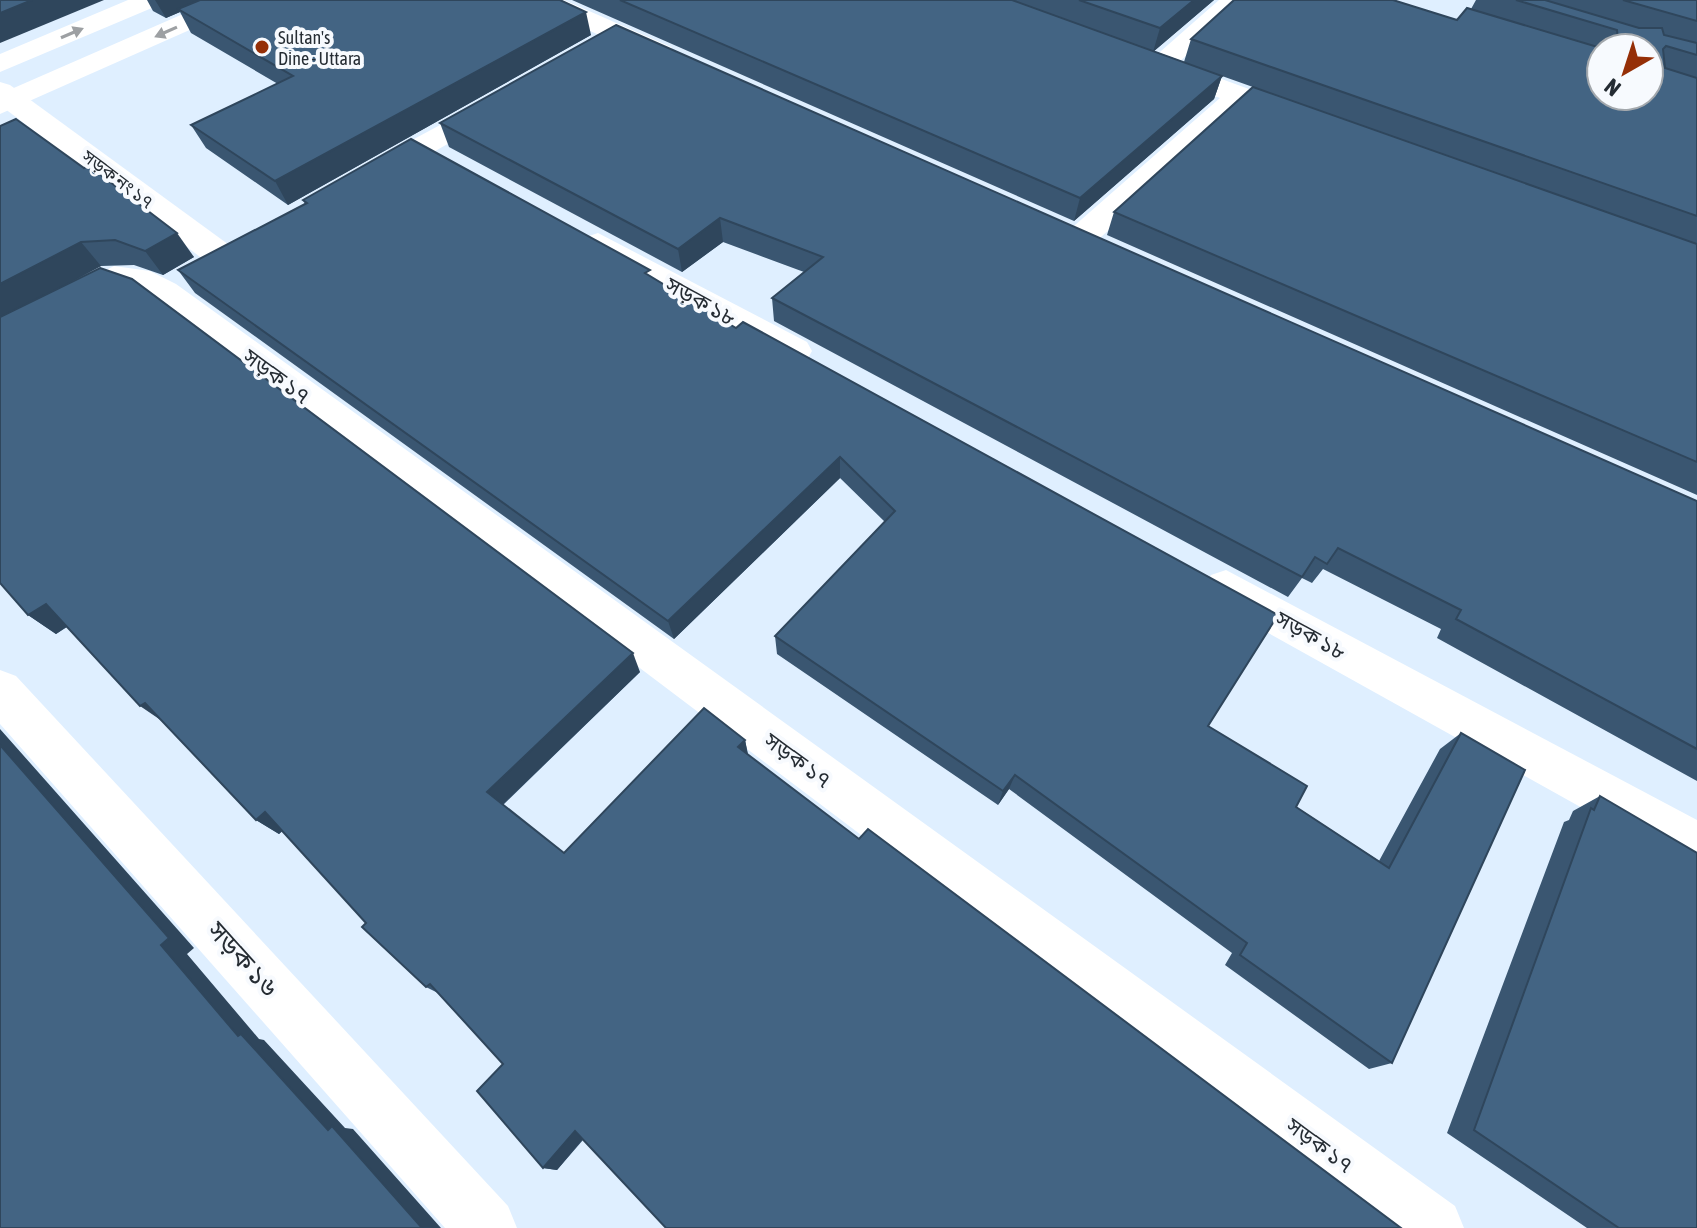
<svg xmlns="http://www.w3.org/2000/svg" width="1697" height="1228" font-family="'Asap Condensed','Noto Sans Bengali',sans-serif">
	<style>
		.lines { fill: none; stroke-linecap: round; stroke-linejoin: round }
		.street { fill: #fff; fill-rule: evenodd }
		.secondary { fill: #fff; fill-rule: evenodd }
		.wall { fill: #3a5671; fill-rule: evenodd }
		.shaded-wall { fill: #2f465c }
		.building { fill: #436483; stroke: #2f465c; stroke-width: 2 }
		.oneway { fill: #9da0a3 }
		.poi-dot { fill: #952f07; stroke: #f7fafe; stroke-width: 3 }
		.labels { text-anchor: middle; dominant-baseline: central; stroke-width: 8; stroke-linejoin: round; paint-order: stroke }
		.far-poi-label { font-size: 18px; fill: #252c33; stroke: #f7fafe; text-anchor: start }
		.far-street-label { font-size: 18px; fill: #252c33; stroke: #f7fafe }
		.street-label { font-size: 22px; fill: #252c33; stroke: #f7fafe }
		.near-street-label { font-size: 26px; fill: #252c33; stroke: #f7fafe }
	</style>
	<rect width="100%" height="100%" fill="#dfefff"/>
	<g class="lines">
		<g class="street">
			<path d="M 530,0 L 564,0 L 671,47 L 675,53 L 671,59 L 651,59 L 534,5 Z"/>
			<path d="M 1219,0 L 1248,0 L 1178,63 L 1309,111 L 1314,117 L 1309,123 L 1289,123 L 1244,107 L 1090,247 L 1078,250 L 1066,247 L 1062,240 L 1066,233 L 1220,98 L 1148,72 L 1144,66 Z"/>
			<path d="M 0,82 L 10,85 L 236,250 L 241,258 L 236,266 L 224,269 L 212,266 L 0,105 Z"/>
			<path d="M 496,95 L 506,98 L 510,104 L 506,110 L 382,182 L 360,182 L 355,175 L 360,168 Z"/>
			<path d="M 598,233 L 807,342 L 812,351 L 807,360 L 794,364 L 781,360 L 586,251 L 581,244 L 586,237 Z"/>
			<path d="M 114,266 L 150,271 L 176,284 L 1455,1206 L 1464,1228 L 1382,1228 L 152,300 L 131,290 L 119,289 L 0,351 L 0,323 Z"/>
			<path d="M 1226,570 L 1697,820 L 1697,872 L 1211,601 L 1204,588 L 1211,575 Z"/>
			<path d="M 0,670 L 16,676 L 508,1206 L 517,1228 L 445,1228 L 0,724 Z"/>
		</g>
		<g class="secondary">
			<path d="M 128,0 L 163,0 L 159,5 L 0,72 L 0,54 Z"/>
			<path d="M 215,0 L 250,0 L 246,5 L 0,114 L 0,94 Z"/>
		</g>
	</g>
	<g class="wall">
		<path d="M 147,0 L 560,0 L 591,35 L 288,205 L 206,148 L 191,125 L 278,84 L 191,33 L 180,12 L 166,18 L 153,11 Z"/>
		<path d="M 572,0 L 1214,0 L 1154,51 L 1184,62 L 1191,39 L 1457,20 L 1471,9 L 1476,0 L 1697,0 L 1697,495 L 1107,235 L 1114,212 L 1267,92 L 1222,76 L 1214,99 L 1074,221 ZM 1601,48 L 1649,48 L 1601,96 Z"/>
		<path d="M 440,123 L 1697,501 L 1697,781 L 1437,638 L 1441,629 L 1323,569 L 1312,583 L 1302,578 L 1288,597 L 774,321 L 772,298 L 804,272 L 723,242 L 682,272 L 449,147 Z"/>
		<path d="M 0,126 L 194,257 L 163,275 L 134,265 L 101,266 L 63,286 L 640,672 L 503,805 L 564,853 L 745,740 L 748,754 L 583,1140 L 557,1170 L 543,1168 L 503,1064 L 438,993 L 426,987 L 366,923 L 282,831 L 279,834 L 256,820 L 162,721 L 67,627 L 56,634 L 28,615 Z"/>
		<path d="M 303,200 L 651,277 L 1208,726 L 1296,807 L 1379,861 L 1440,749 L 1461,733 L 1392,1063 L 1369,1069 L 1225,965 L 1232,953 L 1009,789 L 998,805 L 777,654 L 775,636 L 885,522 L 840,478 L 674,639 L 195,293 L 178,270 L 305,204 Z"/>
		<path d="M 1600,796 L 1697,1228 L 1587,1228 L 1447,1133 L 1564,822 L 1569,820 L 1573,811 Z"/>
	</g>
	<g class="shaded-wall">
		<path d="M 32,0 L 104,0 L 0,43 L 0,13 Z"/>
		<path d="M 155,0 L 208,0 L 178,9 L 180,12 L 166,18 Z"/>
		<path d="M 1194,0 L 1214,0 L 1153,52 L 1160,28 Z"/>
		<path d="M 586,12 L 591,35 L 288,205 L 275,181 Z"/>
		<path d="M 1222,76 L 1214,99 L 1074,221 L 1080,198 Z"/>
		<path d="M 720,218 L 723,242 L 682,272 L 678,249 Z"/>
		<path d="M 177,233 L 194,257 L 163,275 L 145,251 Z"/>
		<path d="M 81,242 L 101,266 L 0,320 L 0,284 Z"/>
		<path d="M 840,457 L 840,478 L 674,639 L 668,621 Z"/>
		<path d="M 46,604 L 72,623 L 56,634 L 28,615 Z"/>
		<path d="M 633,653 L 640,672 L 500,807 L 487,792 Z"/>
		<path d="M 145,703 L 165,723 L 140,706 Z"/>
		<path d="M 0,729 L 194,948 L 187,954 L 259,1039 L 264,1040 L 345,1128 L 353,1129 L 441,1228 L 422,1228 L 238,1036 L 161,945 L 0,745 Z"/>
		<path d="M 745,740 L 748,756 L 738,747 Z"/>
		<path d="M 1015,775 L 1009,789 L 998,805 L 1003,791 Z"/>
		<path d="M 265,812 L 287,827 L 279,834 L 256,820 Z"/>
		<path d="M 575,1131 L 587,1134 L 557,1170 L 543,1168 Z"/>
	</g>
	<g class="building">
		<path d="M 0,0 L 32,0 L 0,13 Z"/>
		<path d="M 200,0 L 560,0 L 586,12 L 275,181 L 191,125 L 293,76 L 178,9 Z"/>
		<path d="M 620,0 L 1012,0 L 1222,76 L 1080,198 Z"/>
		<path d="M 1079,0 L 1194,0 L 1160,28 Z"/>
		<path d="M 1234,0 L 1393,0 L 1457,20 L 1467,8 L 1601,48 L 1601,96 L 1649,96 L 1649,48 L 1619,48 L 1617,30 L 1516,0 L 1545,0 L 1639,28 L 1662,28 L 1664,35 L 1697,43 L 1697,55 L 1666,46 L 1663,49 L 1665,68 L 1697,78 L 1697,216 L 1191,39 Z"/>
		<path d="M 1623,0 L 1697,0 L 1697,21 Z"/>
		<path d="M 616,25 L 1697,501 L 1697,749 L 1456,619 L 1461,610 L 1338,548 L 1327,564 L 1315,557 L 1302,577 L 772,298 L 823,257 L 720,218 L 678,249 L 440,123 Z"/>
		<path d="M 1253,87 L 1697,244 L 1697,462 L 1114,212 Z"/>
		<path d="M 16,119 L 84,168 L 89,166 L 177,233 L 145,251 L 115,240 L 81,242 L 0,284 L 0,126 Z"/>
		<path d="M 411,139 L 650,270 L 645,273 L 736,328 L 743,322 L 1278,615 L 1208,726 L 1307,786 L 1296,807 L 1389,868 L 1461,733 L 1525,770 L 1392,1063 L 1240,955 L 1247,943 L 1015,775 L 1003,791 L 775,636 L 895,511 L 840,457 L 668,621 L 178,270 L 307,203 L 303,200 Z"/>
		<path d="M 100,268 L 132,279 L 633,653 L 487,792 L 564,853 L 704,708 L 745,740 L 738,747 L 859,839 L 868,829 L 1401,1228 L 666,1228 L 575,1131 L 543,1168 L 477,1091 L 503,1064 L 430,984 L 426,987 L 362,927 L 366,923 L 265,812 L 256,820 L 145,703 L 140,706 L 46,604 L 28,615 L 0,583 L 0,317 Z"/>
		<path d="M 0,745 L 169,938 L 161,945 L 238,1036 L 241,1034 L 328,1130 L 332,1126 L 422,1228 L 0,1228 Z"/>
		<path d="M 1600,796 L 1697,853 L 1697,1228 L 1619,1228 L 1474,1130 L 1591,808 L 1594,810 Z"/>
	</g>
	<defs><path id="oneway-solid" d="M-6-.8H1V-3.2L6.5 0L1 3.2V.8H-6Z" transform="scale(2)"/></defs>
	<g class="oneway">
		<use href="#oneway-solid" transform="translate(166 32) rotate(156)"/>
		<use href="#oneway-solid" transform="translate(72 33) rotate(-23)"/>
	</g>
	<circle class="poi-dot" cx="262" cy="47" r="8"/>
	<g class="labels">
		<g class="far-poi-label">
			<text x="278" y="37">Sultan's<tspan x="278" dy="21">Dine - Uttara</tspan></text>
		</g>
		<g class="far-street-label">
			<text transform="translate(118 179) rotate(37)">সড়ক নং ১৭</text>
		</g>
		<g class="street-label">
			<text transform="translate(701 301) rotate(29)">সড়ক ১৮</text>
			<text transform="translate(277 376) rotate(36)">সড়ক ১৭</text>
			<text transform="translate(1311 635) rotate(29)">সড়ক ১৮</text>
			<text transform="translate(798 760) rotate(36)">সড়ক ১৭</text>
			<text transform="translate(1320 1145) rotate(36)">সড়ক ১৭</text>
		</g>
		<g class="near-street-label">
			<text transform="translate(243 959) rotate(48)">সড়ক ১৬</text>
		</g>
	</g>
	<g transform="translate(1625 72) rotate(219)"><circle r="38" fill="#f7fafe" stroke="#a3a8ad" stroke-width="2"/>
	<path d="M0-6L14 30L0 20L-14 30Z" fill="#952f07"/>
	<text y="-12" font-size="22" font-weight="bold" text-anchor="middle" fill="#252c33">N</text>
	</g>
</svg>
